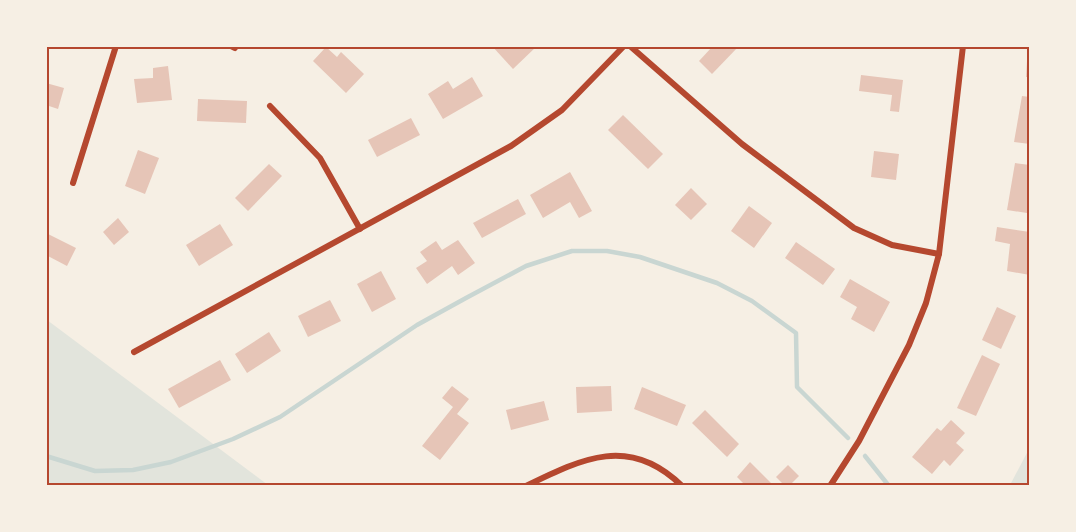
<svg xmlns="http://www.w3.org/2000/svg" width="1076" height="532" font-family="'Space Grotesk',sans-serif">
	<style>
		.green { fill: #e2e4dc }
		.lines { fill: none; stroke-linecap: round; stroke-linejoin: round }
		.stream { stroke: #c9d6d2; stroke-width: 4.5 }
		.building { fill: #e6c5b7 }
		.minor { stroke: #b5482f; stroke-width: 6 }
		.neatline { fill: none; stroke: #b5482f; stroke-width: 2 }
	</style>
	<rect width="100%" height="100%" fill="#f6efe4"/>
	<g class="green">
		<path d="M 47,320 L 268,485 L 47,485 Z"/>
		<path d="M 1029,449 L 1029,485 L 1010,485 Z"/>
	</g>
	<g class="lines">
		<g class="stream">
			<path d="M 46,456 L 95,471 L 133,470 L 171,462 L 233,439 L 280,417 L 417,325 L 466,298 L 526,266 L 572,251 L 607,251 L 640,257 L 717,283 L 752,301 L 796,333 L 797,387 L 848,438"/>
			<path d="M 865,456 L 889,486"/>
		</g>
	</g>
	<g class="building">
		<path d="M 492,46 L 537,46 L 513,69 Z"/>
		<path d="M 713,46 L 739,46 L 712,74 L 699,61 Z"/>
		<path d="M 1028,46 L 1030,46 L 1030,77 L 1026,77 Z"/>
		<path d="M 326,47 L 337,57 L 341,52 L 364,74 L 346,93 L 313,61 Z"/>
		<path d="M 168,66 L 172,100 L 137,103 L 134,79 L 153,78 L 153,68 Z"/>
		<path d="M 861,75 L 903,80 L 899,112 L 890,111 L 892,95 L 859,91 Z"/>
		<path d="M 472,77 L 483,96 L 443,119 L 428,94 L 448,81 L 453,89 Z"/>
		<path d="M 46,83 L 64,88 L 58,109 L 46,105 Z"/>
		<path d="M 1022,96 L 1030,97 L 1030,144 L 1014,142 Z"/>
		<path d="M 198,99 L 247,101 L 246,123 L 197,121 Z"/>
		<path d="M 623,115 L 663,154 L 648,169 L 608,130 Z"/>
		<path d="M 411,118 L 420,135 L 377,157 L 368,140 Z"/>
		<path d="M 138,150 L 159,158 L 145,194 L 125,186 Z"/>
		<path d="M 874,151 L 899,154 L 896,180 L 871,177 Z"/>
		<path d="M 1015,163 L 1030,165 L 1027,213 L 1007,210 Z"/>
		<path d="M 269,164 L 282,176 L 248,211 L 235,198 Z"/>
		<path d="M 570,172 L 592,211 L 579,218 L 570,202 L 543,218 L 530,195 Z"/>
		<path d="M 691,188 L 707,204 L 691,220 L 675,205 Z"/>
		<path d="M 518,199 L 526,214 L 482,238 L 473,223 Z"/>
		<path d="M 749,206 L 772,223 L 754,248 L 731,231 Z"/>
		<path d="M 118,218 L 129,232 L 114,245 L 103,232 Z"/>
		<path d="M 220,224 L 233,245 L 199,266 L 186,245 Z"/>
		<path d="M 997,227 L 1030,232 L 1030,275 L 1007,271 L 1010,244 L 995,241 Z"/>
		<path d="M 46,233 L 76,248 L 67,266 L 46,255 Z"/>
		<path d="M 458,240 L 475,263 L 458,275 L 452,266 L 427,284 L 416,268 L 427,261 L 420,252 L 436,241 L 442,250 Z"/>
		<path d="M 796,242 L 835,269 L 823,285 L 785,258 Z"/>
		<path d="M 381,271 L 396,299 L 372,312 L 357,284 Z"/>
		<path d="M 850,279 L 890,302 L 874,332 L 851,319 L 857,307 L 840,297 Z"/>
		<path d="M 330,300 L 341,321 L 308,337 L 298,316 Z"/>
		<path d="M 997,307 L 1016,316 L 1001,349 L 982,340 Z"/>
		<path d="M 269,332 L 281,351 L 247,373 L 235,354 Z"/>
		<path d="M 982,355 L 1000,364 L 976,416 L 957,408 Z"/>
		<path d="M 220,360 L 231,380 L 179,408 L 168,389 Z"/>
		<path d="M 452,386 L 469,399 L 457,414 L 469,423 L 440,460 L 422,446 L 453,407 L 442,398 Z"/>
		<path d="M 611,386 L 612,411 L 577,413 L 576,387 Z"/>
		<path d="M 642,387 L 686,405 L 677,426 L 634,409 Z"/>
		<path d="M 544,401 L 549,420 L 511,430 L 506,410 Z"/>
		<path d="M 705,410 L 739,444 L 727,457 L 692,423 Z"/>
		<path d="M 951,420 L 965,433 L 956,443 L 964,450 L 950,466 L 944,460 L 932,474 L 912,457 L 937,428 L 941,431 Z"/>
		<path d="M 750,462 L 774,486 L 746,486 L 737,477 Z"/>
		<path d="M 788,465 L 799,476 L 789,486 L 785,486 L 776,477 Z"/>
	</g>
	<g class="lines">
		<g class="minor">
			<path d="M 231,46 L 235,48"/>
			<path d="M 630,46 L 742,144 L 854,228 L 892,245 L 939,254"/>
			<path d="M 270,106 L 320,158 L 360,229"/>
			<path d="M 73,183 L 116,46"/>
			<path d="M 134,352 L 511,146 L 562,110 L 624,46"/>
			<path d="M 526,486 C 583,458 630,435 682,486"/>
			<path d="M 830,486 L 859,441 L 909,345 L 926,303 L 939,254 L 963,46"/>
		</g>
	</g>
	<rect width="1076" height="532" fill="none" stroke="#f6efe4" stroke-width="96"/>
	<rect x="48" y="48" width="980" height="436" class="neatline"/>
</svg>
